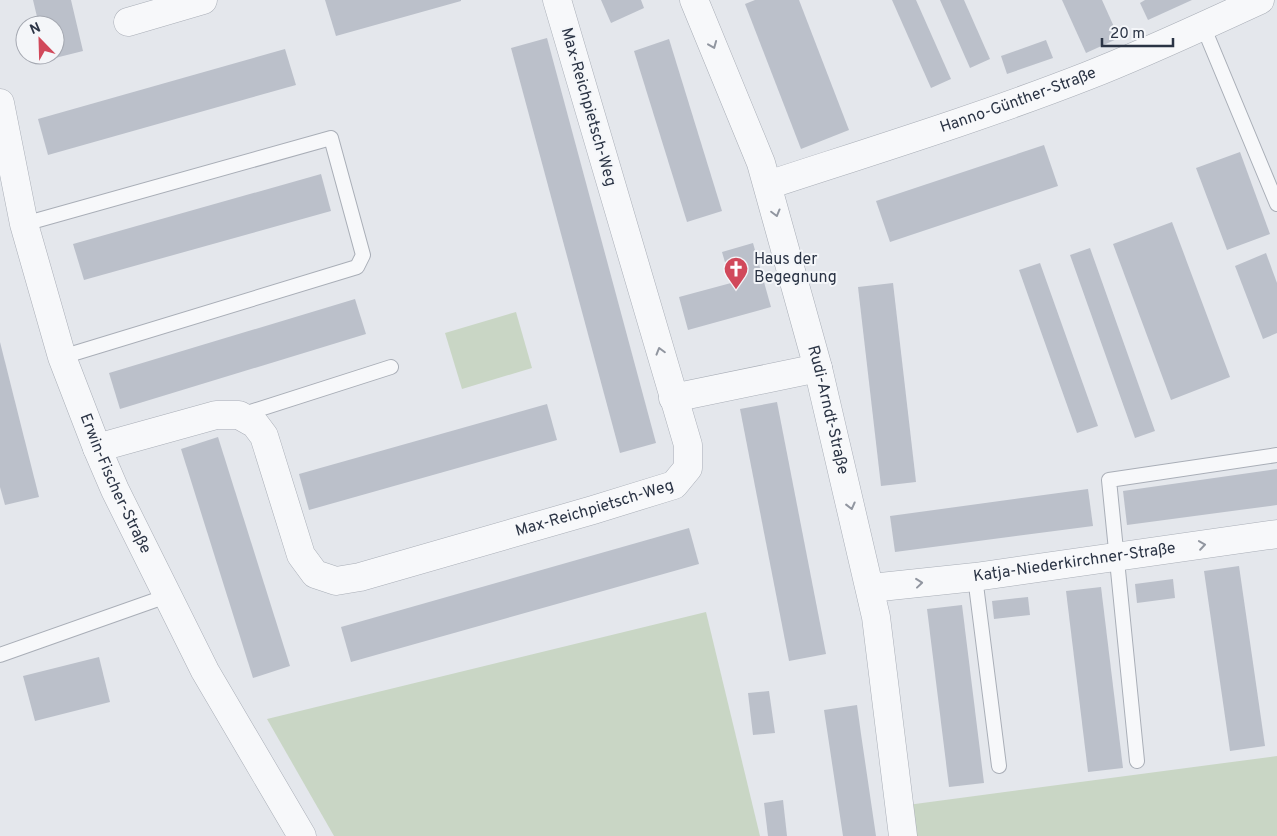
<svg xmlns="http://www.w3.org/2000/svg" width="1277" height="836" font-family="Overpass,sans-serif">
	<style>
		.green { fill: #c9d6c5 }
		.building { fill: #bbc0ca }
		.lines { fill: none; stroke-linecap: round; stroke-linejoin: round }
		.lane-casing { stroke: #a9aeb7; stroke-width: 16 }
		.street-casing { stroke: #a9aeb7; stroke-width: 29 }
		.lane { stroke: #f7f8fa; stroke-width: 14 }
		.street { stroke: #f7f8fa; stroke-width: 28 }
		.oneway { stroke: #9196a0 }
		.labels { text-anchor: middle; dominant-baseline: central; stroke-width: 4; stroke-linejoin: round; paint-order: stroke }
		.street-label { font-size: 16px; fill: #2b3445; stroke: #f4f6f9 }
		.poi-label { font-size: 16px; fill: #2b3445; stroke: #f4f6f9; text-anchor: start }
	</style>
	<rect width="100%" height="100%" fill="#e4e7ec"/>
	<g class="green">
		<path d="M 516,312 L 532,368 L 462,389 L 445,333 Z"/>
		<path d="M 706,612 L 760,836 L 334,836 L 267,719 Z"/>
		<path d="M 1277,756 L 1277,836 L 903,836 L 900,806 Z"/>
	</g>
	<g class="building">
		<path d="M 33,0 L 71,0 L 83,51 L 47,60 L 46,55 L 55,55 L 55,25 L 39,25 Z"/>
		<path d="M 325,0 L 461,0 L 461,1 L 336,36 Z"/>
		<path d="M 601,0 L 641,0 L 644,8 L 611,23 Z"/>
		<path d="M 755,0 L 799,0 L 849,130 L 801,149 L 745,4 Z"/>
		<path d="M 892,0 L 916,0 L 951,79 L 931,88 Z"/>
		<path d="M 940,0 L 964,0 L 990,59 L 970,68 Z"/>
		<path d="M 1062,0 L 1102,0 L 1119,38 L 1086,53 Z"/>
		<path d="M 1145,0 L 1192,0 L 1148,20 L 1140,3 Z"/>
		<path d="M 547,38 L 656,443 L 620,453 L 511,48 Z"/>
		<path d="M 669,39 L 722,211 L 687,222 L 634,51 Z"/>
		<path d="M 1046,40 L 1053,58 L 1007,74 L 1001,56 Z"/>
		<path d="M 285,49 L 296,85 L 48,155 L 38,119 Z"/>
		<path d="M 1044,145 L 1058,186 L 890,242 L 876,201 Z"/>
		<path d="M 1240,152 L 1270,234 L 1227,250 L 1196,168 Z"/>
		<path d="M 321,174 L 331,211 L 84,280 L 73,244 Z"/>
		<path d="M 1172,222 L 1230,377 L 1171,400 L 1113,244 Z"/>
		<path d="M 753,243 L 771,307 L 688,330 L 679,297 L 731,283 L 722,252 Z"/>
		<path d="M 1090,248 L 1155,431 L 1135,438 L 1070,255 Z"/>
		<path d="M 1266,253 L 1277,283 L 1277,333 L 1263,339 L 1235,266 Z"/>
		<path d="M 1040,263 L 1098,426 L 1077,433 L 1019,270 Z"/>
		<path d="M 893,283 L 916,482 L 881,486 L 858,287 Z"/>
		<path d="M 355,299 L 366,334 L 120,409 L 109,373 Z"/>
		<path d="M 0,342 L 39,497 L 5,505 L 0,487 Z"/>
		<path d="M 777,402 L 826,654 L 789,661 L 740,409 Z"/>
		<path d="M 547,404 L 557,440 L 309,510 L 299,474 Z"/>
		<path d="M 218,437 L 290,666 L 253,678 L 181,449 Z"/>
		<path d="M 1277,469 L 1277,505 L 1127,525 L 1123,491 Z"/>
		<path d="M 1088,489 L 1093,526 L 895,552 L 890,516 Z"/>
		<path d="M 689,528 L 699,564 L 351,662 L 341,627 Z"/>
		<path d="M 1239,566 L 1265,746 L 1230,751 L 1204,571 Z"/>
		<path d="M 1173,579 L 1175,598 L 1137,603 L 1135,584 Z"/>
		<path d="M 1101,587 L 1123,768 L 1088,772 L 1066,591 Z"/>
		<path d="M 1028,597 L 1030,615 L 994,619 L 992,601 Z"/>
		<path d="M 962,605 L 984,783 L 949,787 L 927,609 Z"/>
		<path d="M 99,657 L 110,702 L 35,721 L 23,676 Z"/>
		<path d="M 769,691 L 775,733 L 753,735 L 748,693 Z"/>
		<path d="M 857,705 L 861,734 L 876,836 L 843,836 L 824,710 Z"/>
		<path d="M 783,800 L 787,836 L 768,836 L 764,803 Z"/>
	</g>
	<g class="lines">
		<defs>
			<g id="lane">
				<path d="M 1203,26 L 1277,204"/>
				<path d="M 24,224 L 331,138 L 363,255 L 357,267 L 62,357"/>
				<path d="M 241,415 L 391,367"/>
				<path d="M 975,577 L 999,766"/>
				<path d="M 0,655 L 167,596"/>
				<path d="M 1137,761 L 1109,480 L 1277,455"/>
			</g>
			<g id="street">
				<path id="s1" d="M 694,0 L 761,163 L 818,368 L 876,617 L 903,836"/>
				<path d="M 128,22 L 203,0"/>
				<path id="s2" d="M 0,103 L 24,224 L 62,357 L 97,448 L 115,490 L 205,671 L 302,836"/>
				<path id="s3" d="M 768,185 C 875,150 982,117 1087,76 C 1146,53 1203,26 1260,0"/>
				<path d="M 673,398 L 818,368"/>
				<path id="s4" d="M 97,448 L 216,415 L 239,415 L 255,424 L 264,436 L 301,555 L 315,574 L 336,581 L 360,577 L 593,510 L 674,485 L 688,468 L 688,445 L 557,0"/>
				<path id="s5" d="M 871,588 L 975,577 L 1277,534"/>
			</g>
		</defs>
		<use href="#lane" class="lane-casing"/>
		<use href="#street" class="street-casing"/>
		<use href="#lane" class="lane"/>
		<use href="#street" class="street"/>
	</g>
	<defs><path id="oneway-chevron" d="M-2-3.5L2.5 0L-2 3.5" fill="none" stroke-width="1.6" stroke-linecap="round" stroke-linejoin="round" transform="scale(1.25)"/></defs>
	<g class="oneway">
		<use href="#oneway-chevron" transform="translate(713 45) rotate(68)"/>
		<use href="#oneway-chevron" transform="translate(776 213) rotate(75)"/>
		<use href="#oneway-chevron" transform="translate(660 351) rotate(-106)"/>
		<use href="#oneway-chevron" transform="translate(851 506) rotate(76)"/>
		<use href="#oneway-chevron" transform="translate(1202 545) rotate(-8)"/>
		<use href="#oneway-chevron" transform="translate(919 583) rotate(-6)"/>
	</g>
	<defs>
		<symbol id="church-pin" viewBox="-11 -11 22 30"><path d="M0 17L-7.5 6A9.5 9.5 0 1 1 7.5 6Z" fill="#d1495b" stroke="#f4f6f9"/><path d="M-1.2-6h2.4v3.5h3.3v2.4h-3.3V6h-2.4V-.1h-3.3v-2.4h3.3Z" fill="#fff"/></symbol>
	</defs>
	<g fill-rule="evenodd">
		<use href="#church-pin" x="722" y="255" width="28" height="38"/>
	</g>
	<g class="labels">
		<g class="street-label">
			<text stroke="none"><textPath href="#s3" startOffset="264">Hanno-Günther-Straße</textPath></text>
			<text transform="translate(588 107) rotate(74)">Max-Reichpietsch-Weg</text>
			<text stroke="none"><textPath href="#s1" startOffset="432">Rudi-Arndt-Straße</textPath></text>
			<text stroke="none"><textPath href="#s2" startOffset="399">Erwin-Fischer-Straße</textPath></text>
			<text stroke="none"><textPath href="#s4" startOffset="619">Max-Reichpietsch-Weg</textPath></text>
			<text stroke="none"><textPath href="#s5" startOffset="205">Katja-Niederkirchner-Straße</textPath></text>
		</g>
		<g class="poi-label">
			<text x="754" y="260">Haus der<tspan x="754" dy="18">Begegnung</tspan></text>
		</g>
	</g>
	<g transform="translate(40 40) rotate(337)"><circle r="24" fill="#f4f6f9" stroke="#a4a8b1"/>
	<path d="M0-4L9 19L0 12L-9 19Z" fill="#d1495b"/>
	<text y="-8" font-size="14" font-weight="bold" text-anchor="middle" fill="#2b3445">N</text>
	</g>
	<path d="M1102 38v8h71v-8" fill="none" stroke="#2b3445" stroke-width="2.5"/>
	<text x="1110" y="38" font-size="15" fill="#2b3445" stroke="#f4f6f9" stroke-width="4" paint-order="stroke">20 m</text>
</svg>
